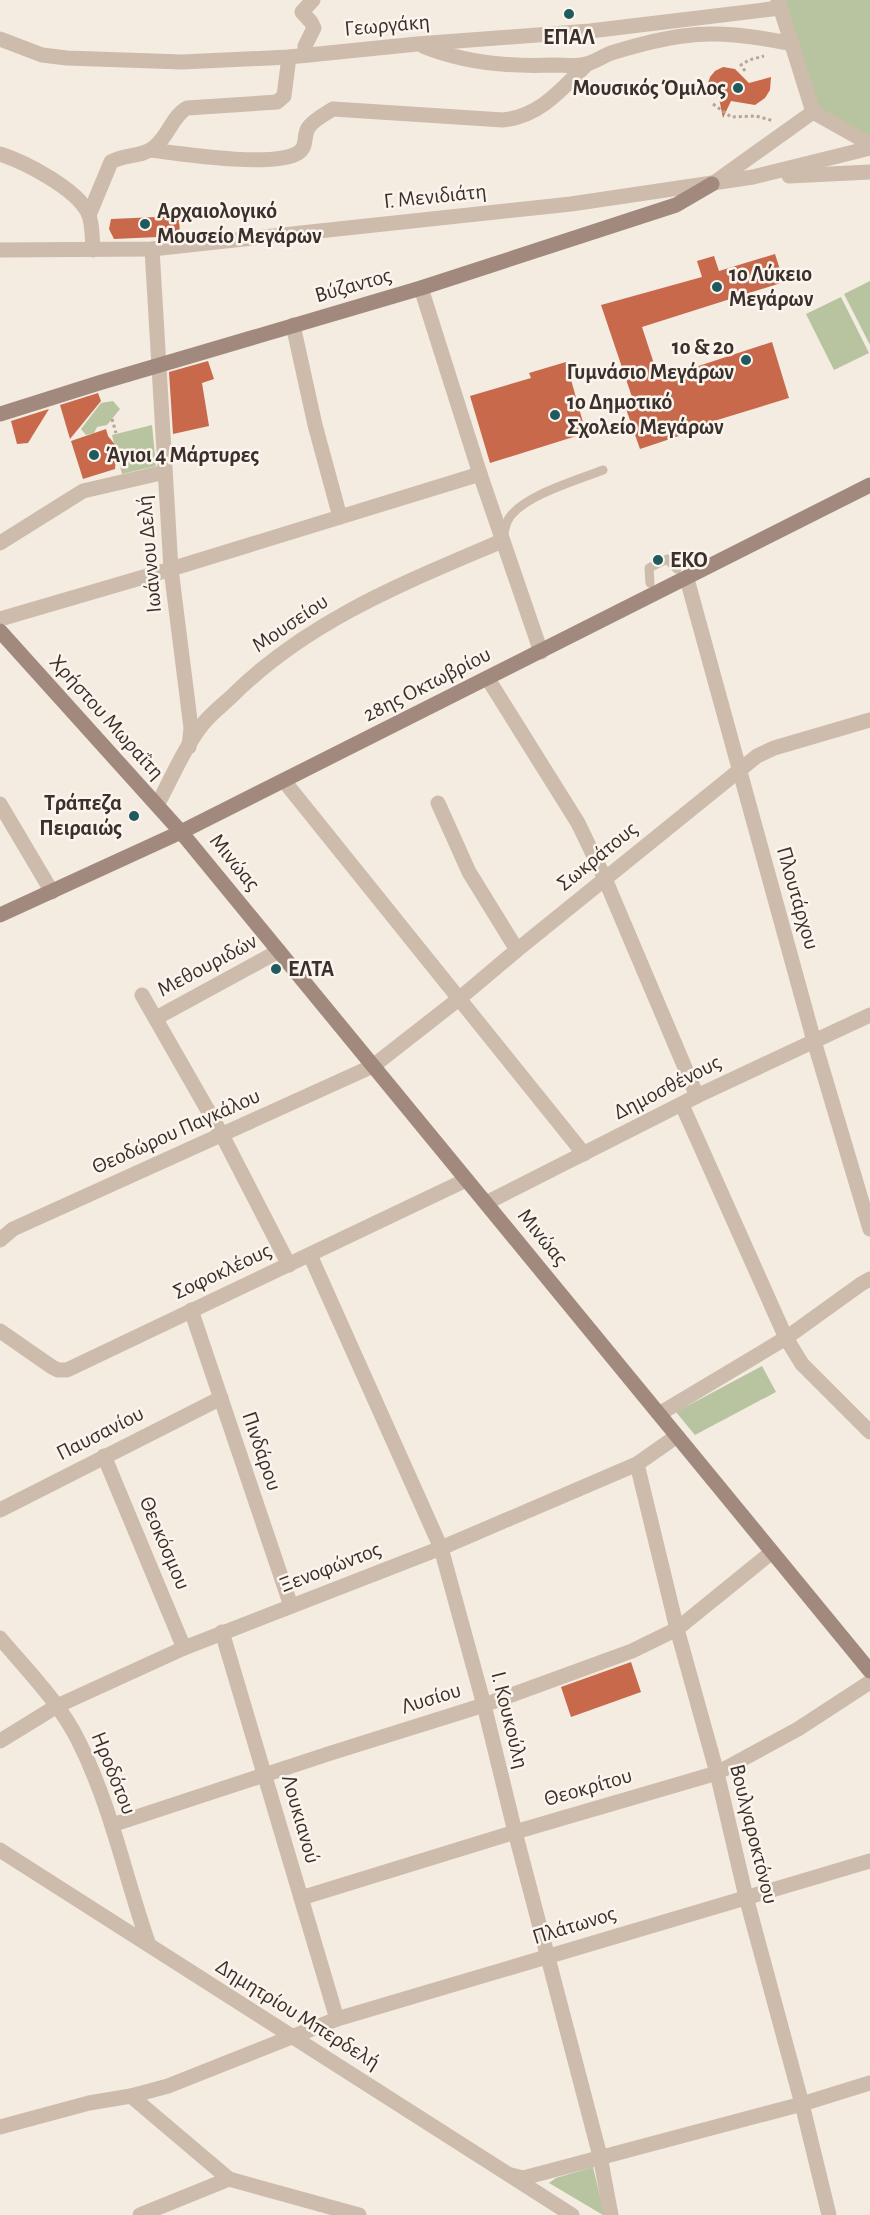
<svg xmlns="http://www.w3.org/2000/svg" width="870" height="2215" font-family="'Alegreya Sans',sans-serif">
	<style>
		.green { fill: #b8c4a0 }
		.building { fill: #c8694b }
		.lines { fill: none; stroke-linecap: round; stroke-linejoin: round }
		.path { stroke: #b9a596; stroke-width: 3; stroke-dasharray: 3 3; stroke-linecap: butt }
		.lane { stroke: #cdbbac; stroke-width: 9 }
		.street { stroke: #cdbbac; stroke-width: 15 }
		.secondary { stroke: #a18a7d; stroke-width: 15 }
		.poi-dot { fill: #1f5a5e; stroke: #fbf5ee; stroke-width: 2 }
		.labels { text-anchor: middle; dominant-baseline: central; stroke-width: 5; stroke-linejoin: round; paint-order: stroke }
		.street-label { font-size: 22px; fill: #3b302b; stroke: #fbf5ee }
		.poi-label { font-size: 22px; font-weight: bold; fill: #3b302b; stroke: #fbf5ee; text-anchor: start }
	</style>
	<rect width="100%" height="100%" fill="#f4ebe1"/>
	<g class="green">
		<path d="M 784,0 L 870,0 L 870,137 L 819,109 Z"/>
		<path d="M 870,281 L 870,345 L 844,294 Z"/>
		<path d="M 841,297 L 869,353 L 834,370 L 806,314 Z"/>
		<path d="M 113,401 L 120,409 L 107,425 L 97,427 L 94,433 L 86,435 L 81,429 L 101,403 Z"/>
		<path d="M 152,425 L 156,466 L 122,474 L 112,435 Z"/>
		<path d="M 762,1366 L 776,1392 L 695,1435 L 676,1412 Z"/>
		<path d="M 593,2167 L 604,2213 L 603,2215 L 549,2183 L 556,2178 Z"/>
	</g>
	<g class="building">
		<path d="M 723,67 L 735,69 L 749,83 L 771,77 L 770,90 L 765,98 L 755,105 L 731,101 L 723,118 L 718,93 L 704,96 L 710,77 L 715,71 Z"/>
		<path d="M 179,216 L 180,236 L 114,239 L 109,229 L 111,219 Z"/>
		<path d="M 775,254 L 784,282 L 642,327 L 659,379 L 772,342 L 789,398 L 691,428 L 691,432 L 640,449 L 625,406 L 634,403 L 601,305 L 702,277 L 697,261 L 714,256 L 719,271 Z"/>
		<path d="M 208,361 L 214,379 L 202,383 L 209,426 L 173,434 L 169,372 Z"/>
		<path d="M 566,362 L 586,433 L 490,463 L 470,396 L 531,378 L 529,373 Z"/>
		<path d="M 98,393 L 101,401 L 70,439 L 60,405 Z"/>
		<path d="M 49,409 L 28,443 L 17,444 L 11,421 Z"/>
		<path d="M 106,429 L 108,436 L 117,447 L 115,469 L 83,479 L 71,441 Z"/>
		<path d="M 631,1662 L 641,1692 L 571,1717 L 561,1687 Z"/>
	</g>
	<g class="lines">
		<g class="path">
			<path d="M 745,71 L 741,65 L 749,60 L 764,56"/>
			<path d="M 713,104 L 731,117 L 756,116 L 774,121"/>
			<path d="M 112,419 L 116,433"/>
		</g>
		<g class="lane">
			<path d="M 503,539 C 504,533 505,526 508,520 C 521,496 578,480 603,470"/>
			<path d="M 650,583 L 649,568 L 667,559 L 677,569"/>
		</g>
		<g class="street">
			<path d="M 778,0 L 813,112 L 870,144"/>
			<path d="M 0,39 L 42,55 L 67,58 L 182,62 L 289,57 L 417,44 L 590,31 L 780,8"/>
			<path d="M 423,46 C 464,63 509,67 554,65 C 564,65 576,67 586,64 C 595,62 603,56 611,53 C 634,46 659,39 683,36 C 716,31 760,37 793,44"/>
			<path d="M 306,55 L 305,46 L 314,28 L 311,22 L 302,12 L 313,0"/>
			<path d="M 151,150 C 182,154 273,168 298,153 C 308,146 303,137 308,128 C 313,120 325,114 333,109 L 503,120 C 540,116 561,90 586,65"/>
			<path d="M 0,154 C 25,162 77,189 88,213 C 93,223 92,239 93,250"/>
			<path d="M 789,176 L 870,172"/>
			<path d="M 715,182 L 813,112"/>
			<path d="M 89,215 L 111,162 C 124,154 142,157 153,148 C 168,138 172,116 187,108 L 277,102 L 284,96 L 289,57"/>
			<path d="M 152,249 L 171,569 L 191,728 L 189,747"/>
			<path d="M 0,250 L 152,249 L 571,204 L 753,177 L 870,148"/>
			<path d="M 421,288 L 480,474 L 541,652"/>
			<path d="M 293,325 L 315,425 L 340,517"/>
			<path d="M 0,543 L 83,491 L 165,472"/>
			<path d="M 687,579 L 814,1041 L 870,1229"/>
			<path d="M 0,619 L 171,569 L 480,474"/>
			<path d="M 488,679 L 578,823 L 605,879 L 697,1096"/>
			<path d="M 284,781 L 584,1154"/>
			<path d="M 438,803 L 469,872 L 517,950"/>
			<path d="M 0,804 L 52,892"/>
			<path d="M 157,805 C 171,780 182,752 199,729 C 207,717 220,707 231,697 C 308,620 404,583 502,541"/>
			<path d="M 142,995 L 222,1135 L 289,1265"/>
			<path d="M 156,1018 L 279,951"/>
			<path d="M 682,1105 L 786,1338 L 802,1364 L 870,1432"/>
			<path d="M 486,1203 L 697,1096 L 870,1015"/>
			<path d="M 0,1240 L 13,1229 L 373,1066 L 460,998 L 517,950 L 757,756 L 774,748 L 870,720"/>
			<path d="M 310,1255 L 441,1548 L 484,1705 L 515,1832 L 600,2156 L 611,2215"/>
			<path d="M 191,1310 L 291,1606"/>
			<path d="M 0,1331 L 52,1367 L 58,1370 L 67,1370 L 466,1180"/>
			<path d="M 659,1414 L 786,1338 L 861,1284 L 870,1279"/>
			<path d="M 104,1456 L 184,1648"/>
			<path d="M 637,1464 L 677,1629 L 717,1773 L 746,1897 L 802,2104 L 829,2215"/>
			<path d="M 0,1510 L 221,1398"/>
			<path d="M 222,1632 L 337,2019"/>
			<path d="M 0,1638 C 27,1670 59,1702 78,1740 C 111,1805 125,1877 149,1945"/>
			<path d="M 0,1741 L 57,1706 L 184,1648 L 441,1548 L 637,1464 L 677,1436"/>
			<path d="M 112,1825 L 331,1753 L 484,1705 L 632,1651 L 677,1629 L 772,1552"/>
			<path d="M 0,1850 L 572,2215"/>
			<path d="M 301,1898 L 515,1832 L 717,1773 L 798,1729 L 870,1682"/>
			<path d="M 131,2096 L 168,2086 L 337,2019 L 870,1861"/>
			<path d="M 0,2127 L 89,2103 L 131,2096 L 229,2179 L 359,2215"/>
			<path d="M 511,2175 L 523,2178 L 546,2172 L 802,2104 L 870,2083"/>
			<path d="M 140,2215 L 229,2179"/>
		</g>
		<g class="secondary">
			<path d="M 0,414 L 102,382 L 421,288 L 676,205 L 712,184"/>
			<path d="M 0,631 L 181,832 L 870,1671"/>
			<path d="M 0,915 L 181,832 L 870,485"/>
		</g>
	</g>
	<g class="poi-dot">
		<circle cx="569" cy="14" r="6"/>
		<circle cx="738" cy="88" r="6"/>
		<circle cx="145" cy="224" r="6"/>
		<circle cx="717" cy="287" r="6"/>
		<circle cx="746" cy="360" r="6"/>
		<circle cx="555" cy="415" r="6"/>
		<circle cx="94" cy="455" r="6"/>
		<circle cx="658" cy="560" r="6"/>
		<circle cx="134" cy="816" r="6"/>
		<circle cx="276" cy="969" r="6"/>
	</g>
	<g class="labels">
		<g class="street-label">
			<text transform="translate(387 25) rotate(-5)">Γεωργάκη</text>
			<text transform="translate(435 196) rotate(-6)">Γ. Μενιδιάτη</text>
			<text transform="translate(353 285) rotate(-16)">Βύζαντος</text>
			<text transform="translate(149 554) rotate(-95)">Ιωάννου Δελή</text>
			<text transform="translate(290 623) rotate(-34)">Μουσείου</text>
			<text transform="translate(427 684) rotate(-27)">28ης Οκτωβρίου</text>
			<text transform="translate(107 717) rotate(48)">Χρήστου Μωραΐτη</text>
			<text transform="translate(597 856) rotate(-39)">Σωκράτους</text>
			<text transform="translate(235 862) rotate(51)">Μινώας</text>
			<text transform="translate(798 898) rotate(74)">Πλουτάρχου</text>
			<text transform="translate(207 965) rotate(-28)">Μεθουριδών</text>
			<text transform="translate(667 1087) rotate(-27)">Δημοσθένους</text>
			<text transform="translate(176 1131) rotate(-24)">Θεοδώρου Παγκάλου</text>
			<text transform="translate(543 1237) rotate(51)">Μινώας</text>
			<text transform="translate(222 1271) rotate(-25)">Σοφοκλέους</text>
			<text transform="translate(100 1433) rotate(-27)">Παυσανίου</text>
			<text transform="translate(262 1451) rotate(71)">Πινδάρου</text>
			<text transform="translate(165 1543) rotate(67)">Θεοκόσμου</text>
			<text transform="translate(330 1567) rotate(-21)">Ξενοφώντος</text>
			<text transform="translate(431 1698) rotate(-17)">Λυσίου</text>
			<text transform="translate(510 1720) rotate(76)">Ι. Κουκούλη</text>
			<text transform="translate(114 1773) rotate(68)">Ηροδότου</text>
			<text transform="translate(588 1787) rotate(-16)">Θεοκρίτου</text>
			<text transform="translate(301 1819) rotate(74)">Λουκιανού</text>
			<text transform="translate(754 1834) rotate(76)">Βουλγαροκτόνου</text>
			<text transform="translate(574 1925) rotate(-17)">Πλάτωνος</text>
			<text transform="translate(298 2014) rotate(32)">Δημητρίου Μπερδελή</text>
		</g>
		<g class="poi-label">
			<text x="569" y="37" text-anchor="middle">ΕΠΑΛ</text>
			<text x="726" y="88" text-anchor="end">Μουσικός Όμιλος</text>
			<text x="157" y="211">Αρχαιολογικό<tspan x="157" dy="25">Μουσείο Μεγάρων</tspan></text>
			<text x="729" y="274">1ο Λύκειο<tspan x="729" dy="25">Μεγάρων</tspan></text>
			<text x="734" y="347" text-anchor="end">1ο &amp; 2ο<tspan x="734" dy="25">Γυμνάσιο Μεγάρων</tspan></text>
			<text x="567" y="402">1ο Δημοτικό<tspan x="567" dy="25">Σχολείο Μεγάρων</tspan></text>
			<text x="106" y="455">Άγιοι 4 Μάρτυρες</text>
			<text x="670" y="560">EKO</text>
			<text x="122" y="803" text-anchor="end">Τράπεζα<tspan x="122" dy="25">Πειραιώς</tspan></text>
			<text x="288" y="969">ΕΛΤΑ</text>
		</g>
	</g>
</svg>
